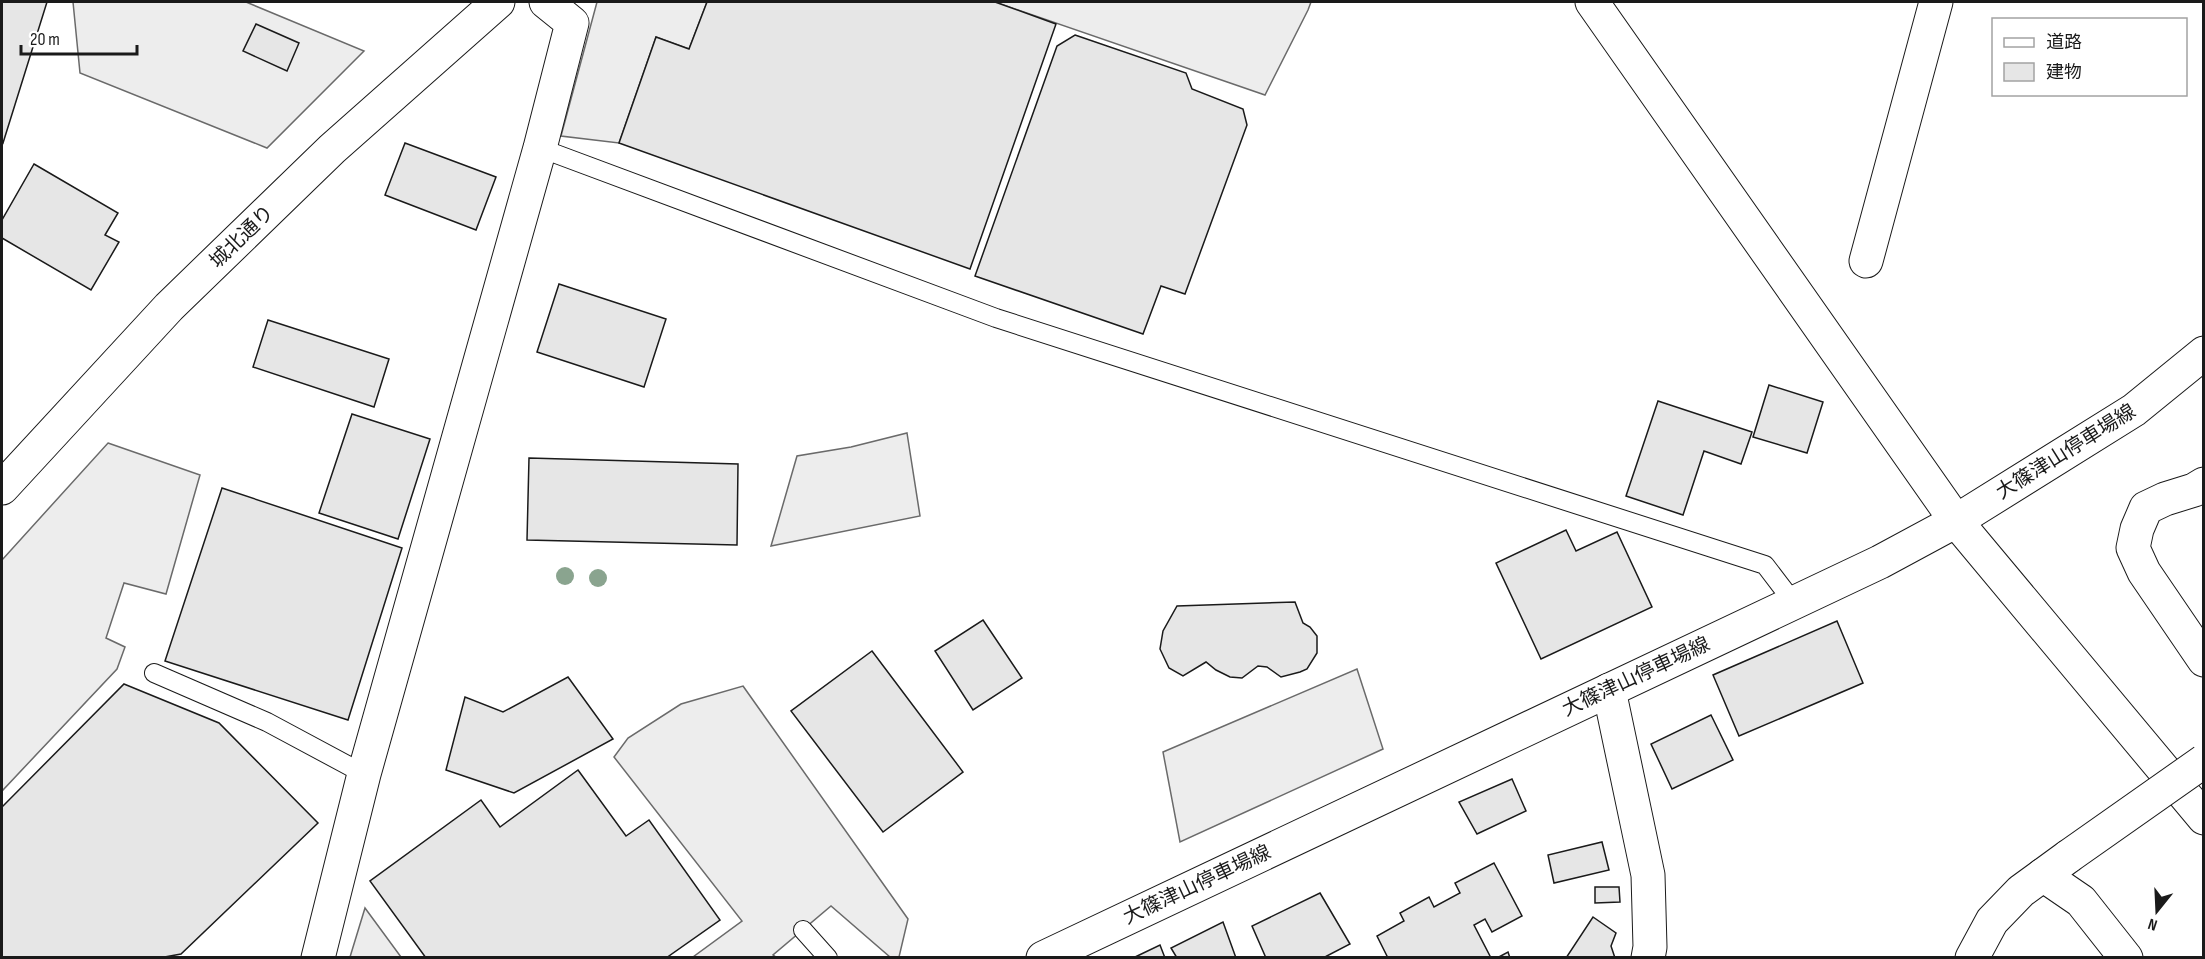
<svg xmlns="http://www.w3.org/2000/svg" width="2205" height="959" font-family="'Sofia Sans Condensed','Noto Sans JP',sans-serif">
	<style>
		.built { fill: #ededed; stroke: #6a6a6a; stroke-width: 1.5 }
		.building { fill: #e6e6e6; stroke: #1a1a1a; stroke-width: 1.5 }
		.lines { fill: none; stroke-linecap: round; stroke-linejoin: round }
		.lane-casing { stroke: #1a1a1a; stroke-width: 20 }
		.street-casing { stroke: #1a1a1a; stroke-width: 35 }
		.secondary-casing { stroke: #1a1a1a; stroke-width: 35 }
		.lane { stroke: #fff; stroke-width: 18 }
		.street { stroke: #fff; stroke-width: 33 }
		.secondary { stroke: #fff; stroke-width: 33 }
		.street-bridge-casing { stroke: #1a1a1a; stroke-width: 35; stroke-linecap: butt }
		.street-bridge { stroke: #fff; stroke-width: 33 }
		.tree { fill: #8aa48f }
		.labels { text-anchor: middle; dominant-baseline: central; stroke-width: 4.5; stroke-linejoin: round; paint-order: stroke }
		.street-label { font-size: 20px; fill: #1a1a1a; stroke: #fff }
	</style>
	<rect width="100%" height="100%" fill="#fff"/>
	<g class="built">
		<path d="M 73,2 L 246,2 L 364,51 L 267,148 L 80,73 Z"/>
		<path d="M 597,2 L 707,2 L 689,49 L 656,37 L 619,143 L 561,136 Z"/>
		<path d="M 995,2 L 1311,2 L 1308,10 L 1265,95 Z"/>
		<path d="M 907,433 L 920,516 L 771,546 L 797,456 L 851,447 Z"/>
		<path d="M 108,443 L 200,475 L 166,594 L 124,583 L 106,638 L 125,647 L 117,669 L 2,791 L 2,560 Z"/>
		<path d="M 1357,669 L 1383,749 L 1180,842 L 1163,752 Z"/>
		<path d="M 743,686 L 908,919 L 899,957 L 890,957 L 831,906 L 773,955 L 776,957 L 693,957 L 742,921 L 614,757 L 628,738 L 681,704 Z"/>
		<path d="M 365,908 L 401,957 L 350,957 Z"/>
	</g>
	<g class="building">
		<path d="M 2,2 L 47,2 L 3,143 L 2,142 Z"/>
		<path d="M 707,2 L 995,2 L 1056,24 L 970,269 L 619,143 L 656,37 L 689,49 Z"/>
		<path d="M 256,24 L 299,43 L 287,71 L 243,51 Z"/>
		<path d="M 1075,35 L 1186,73 L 1192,89 L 1243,109 L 1247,125 L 1185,294 L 1161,286 L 1143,334 L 975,276 L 1057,46 Z"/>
		<path d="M 405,143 L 496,177 L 476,230 L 385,195 Z"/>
		<path d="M 34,164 L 118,213 L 105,235 L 119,242 L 91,290 L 2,238 L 2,220 Z"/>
		<path d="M 559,284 L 666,319 L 644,387 L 537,352 Z"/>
		<path d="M 268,320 L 389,359 L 374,407 L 253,367 Z"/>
		<path d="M 1769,385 L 1823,402 L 1807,453 L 1753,437 Z"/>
		<path d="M 1658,401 L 1752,432 L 1741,464 L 1704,451 L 1683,515 L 1626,496 Z"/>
		<path d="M 352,414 L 430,439 L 398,539 L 319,513 Z"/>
		<path d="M 529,458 L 738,464 L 737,545 L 527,540 Z"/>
		<path d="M 222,488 L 402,548 L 348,720 L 165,661 Z"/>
		<path d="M 1566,530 L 1576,551 L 1617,532 L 1652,607 L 1541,659 L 1496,563 Z"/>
		<path d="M 1295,602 L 1303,623 L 1310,627 L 1317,636 L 1317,653 L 1307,669 L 1300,672 L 1281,677 L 1267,667 L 1258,666 L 1242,678 L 1230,677 L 1216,670 L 1206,662 L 1183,676 L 1169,668 L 1160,649 L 1163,631 L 1177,606 Z"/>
		<path d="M 983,620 L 1022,678 L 973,710 L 935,651 Z"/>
		<path d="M 1837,621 L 1863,683 L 1739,736 L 1713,675 Z"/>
		<path d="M 872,651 L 963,772 L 883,832 L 791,711 Z"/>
		<path d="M 568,677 L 613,739 L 514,793 L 446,770 L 465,697 L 503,712 Z"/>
		<path d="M 124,684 L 219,723 L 318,823 L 181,954 L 159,958 L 2,958 L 2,807 Z"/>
		<path d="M 1711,715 L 1733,760 L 1672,789 L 1651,744 Z"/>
		<path d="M 578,770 L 626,836 L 649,820 L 720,920 L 666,958 L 426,958 L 370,881 L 481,800 L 500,827 Z"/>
		<path d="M 1512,779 L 1526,811 L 1477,834 L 1459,802 Z"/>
		<path d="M 1602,842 L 1609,870 L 1554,883 L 1548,855 Z"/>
		<path d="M 1494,863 L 1522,916 L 1492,932 L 1485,919 L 1474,925 L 1491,958 L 1388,958 L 1377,936 L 1404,921 L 1400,913 L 1429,897 L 1434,907 L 1460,893 L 1455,883 Z"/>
		<path d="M 1595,887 L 1619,887 L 1620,902 L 1595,903 Z"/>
		<path d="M 1320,893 L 1350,944 L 1323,958 L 1266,958 L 1252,926 Z"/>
		<path d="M 1593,917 L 1616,933 L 1611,946 L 1615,958 L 1566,958 Z"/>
		<path d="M 1223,922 L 1236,958 L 1177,958 L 1171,948 Z"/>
		<path d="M 1160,945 L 1165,958 L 1133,958 Z"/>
		<path d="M 1508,952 L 1510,958 L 1497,958 Z"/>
	</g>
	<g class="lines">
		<defs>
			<g id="lane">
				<path d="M 540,148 L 996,318 L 1765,565 L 1794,603"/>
				<path d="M 154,673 L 267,722 L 364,774"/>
				<path d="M 803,930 L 828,958"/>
			</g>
			<g id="street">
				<path d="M 1866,261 L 1936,2"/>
				<path d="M 2204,484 L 2194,490 L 2165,499 L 2146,508 L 2137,529 L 2133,548 L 2144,572 L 2204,660"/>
				<path d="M 1609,690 L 1648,875 L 1650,947 L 1648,958"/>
				<path d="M 2069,856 L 2043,875 L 2081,901 L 2126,958"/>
				<path d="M 318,958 L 364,774 L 540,148 L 572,23 L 546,2"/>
				<path d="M 1972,958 L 1992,921 L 2021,891 L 2043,875"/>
			</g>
			<g id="secondary">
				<path d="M 1592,2 L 1956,521 L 2204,818"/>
				<path d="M 2,488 L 169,307 L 332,149 L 498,2"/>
				<path d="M 1043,958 L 1880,562 L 1956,521 L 2134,410 L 2204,353"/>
			</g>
		</defs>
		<use href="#lane" class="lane-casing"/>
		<use href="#street" class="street-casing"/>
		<use href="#secondary" class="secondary-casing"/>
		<use href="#lane" class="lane"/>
		<use href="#street" class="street"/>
		<use href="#secondary" class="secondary"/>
		<defs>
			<path id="street-bridge" d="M 2069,856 L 2204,761"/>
		</defs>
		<use href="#street-bridge" class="street-bridge-casing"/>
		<use href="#street-bridge" class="street-bridge"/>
	</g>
	<g class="tree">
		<circle cx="565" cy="576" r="9"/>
		<circle cx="598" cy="578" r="9"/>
	</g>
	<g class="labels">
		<g class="street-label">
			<text transform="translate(242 237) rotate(-44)">城北通り</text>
			<text transform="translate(2066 452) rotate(-32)">大篠津山停車場線</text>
			<text transform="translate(1636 677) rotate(-25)">大篠津山停車場線</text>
			<text transform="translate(1197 885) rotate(-25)">大篠津山停車場線</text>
		</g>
	</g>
	<rect width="2205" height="959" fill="none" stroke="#1a1a1a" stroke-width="6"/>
	<rect x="1992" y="18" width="195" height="78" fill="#ffffff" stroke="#a3a3a3" stroke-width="1.5"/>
	<rect x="2004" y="38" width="30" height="9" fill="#ffffff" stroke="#a3a3a3" stroke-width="1.5"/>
	<text x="2046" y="48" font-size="18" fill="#1a1a1a">道路</text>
	<rect x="2004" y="63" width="30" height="18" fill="#e6e6e6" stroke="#a3a3a3" stroke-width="1.5"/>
	<text x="2046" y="78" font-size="18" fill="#1a1a1a">建物</text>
	<g transform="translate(2157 911) rotate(198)" stroke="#ffffff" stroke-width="4.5" paint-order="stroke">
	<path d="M0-4.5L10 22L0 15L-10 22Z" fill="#1a1a1a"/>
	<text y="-9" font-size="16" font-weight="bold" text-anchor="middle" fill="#1a1a1a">N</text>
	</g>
	<path d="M21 45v9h116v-9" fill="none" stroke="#1a1a1a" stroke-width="3"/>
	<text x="30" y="45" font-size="18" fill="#1a1a1a" stroke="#ffffff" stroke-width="4.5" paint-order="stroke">20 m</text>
</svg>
